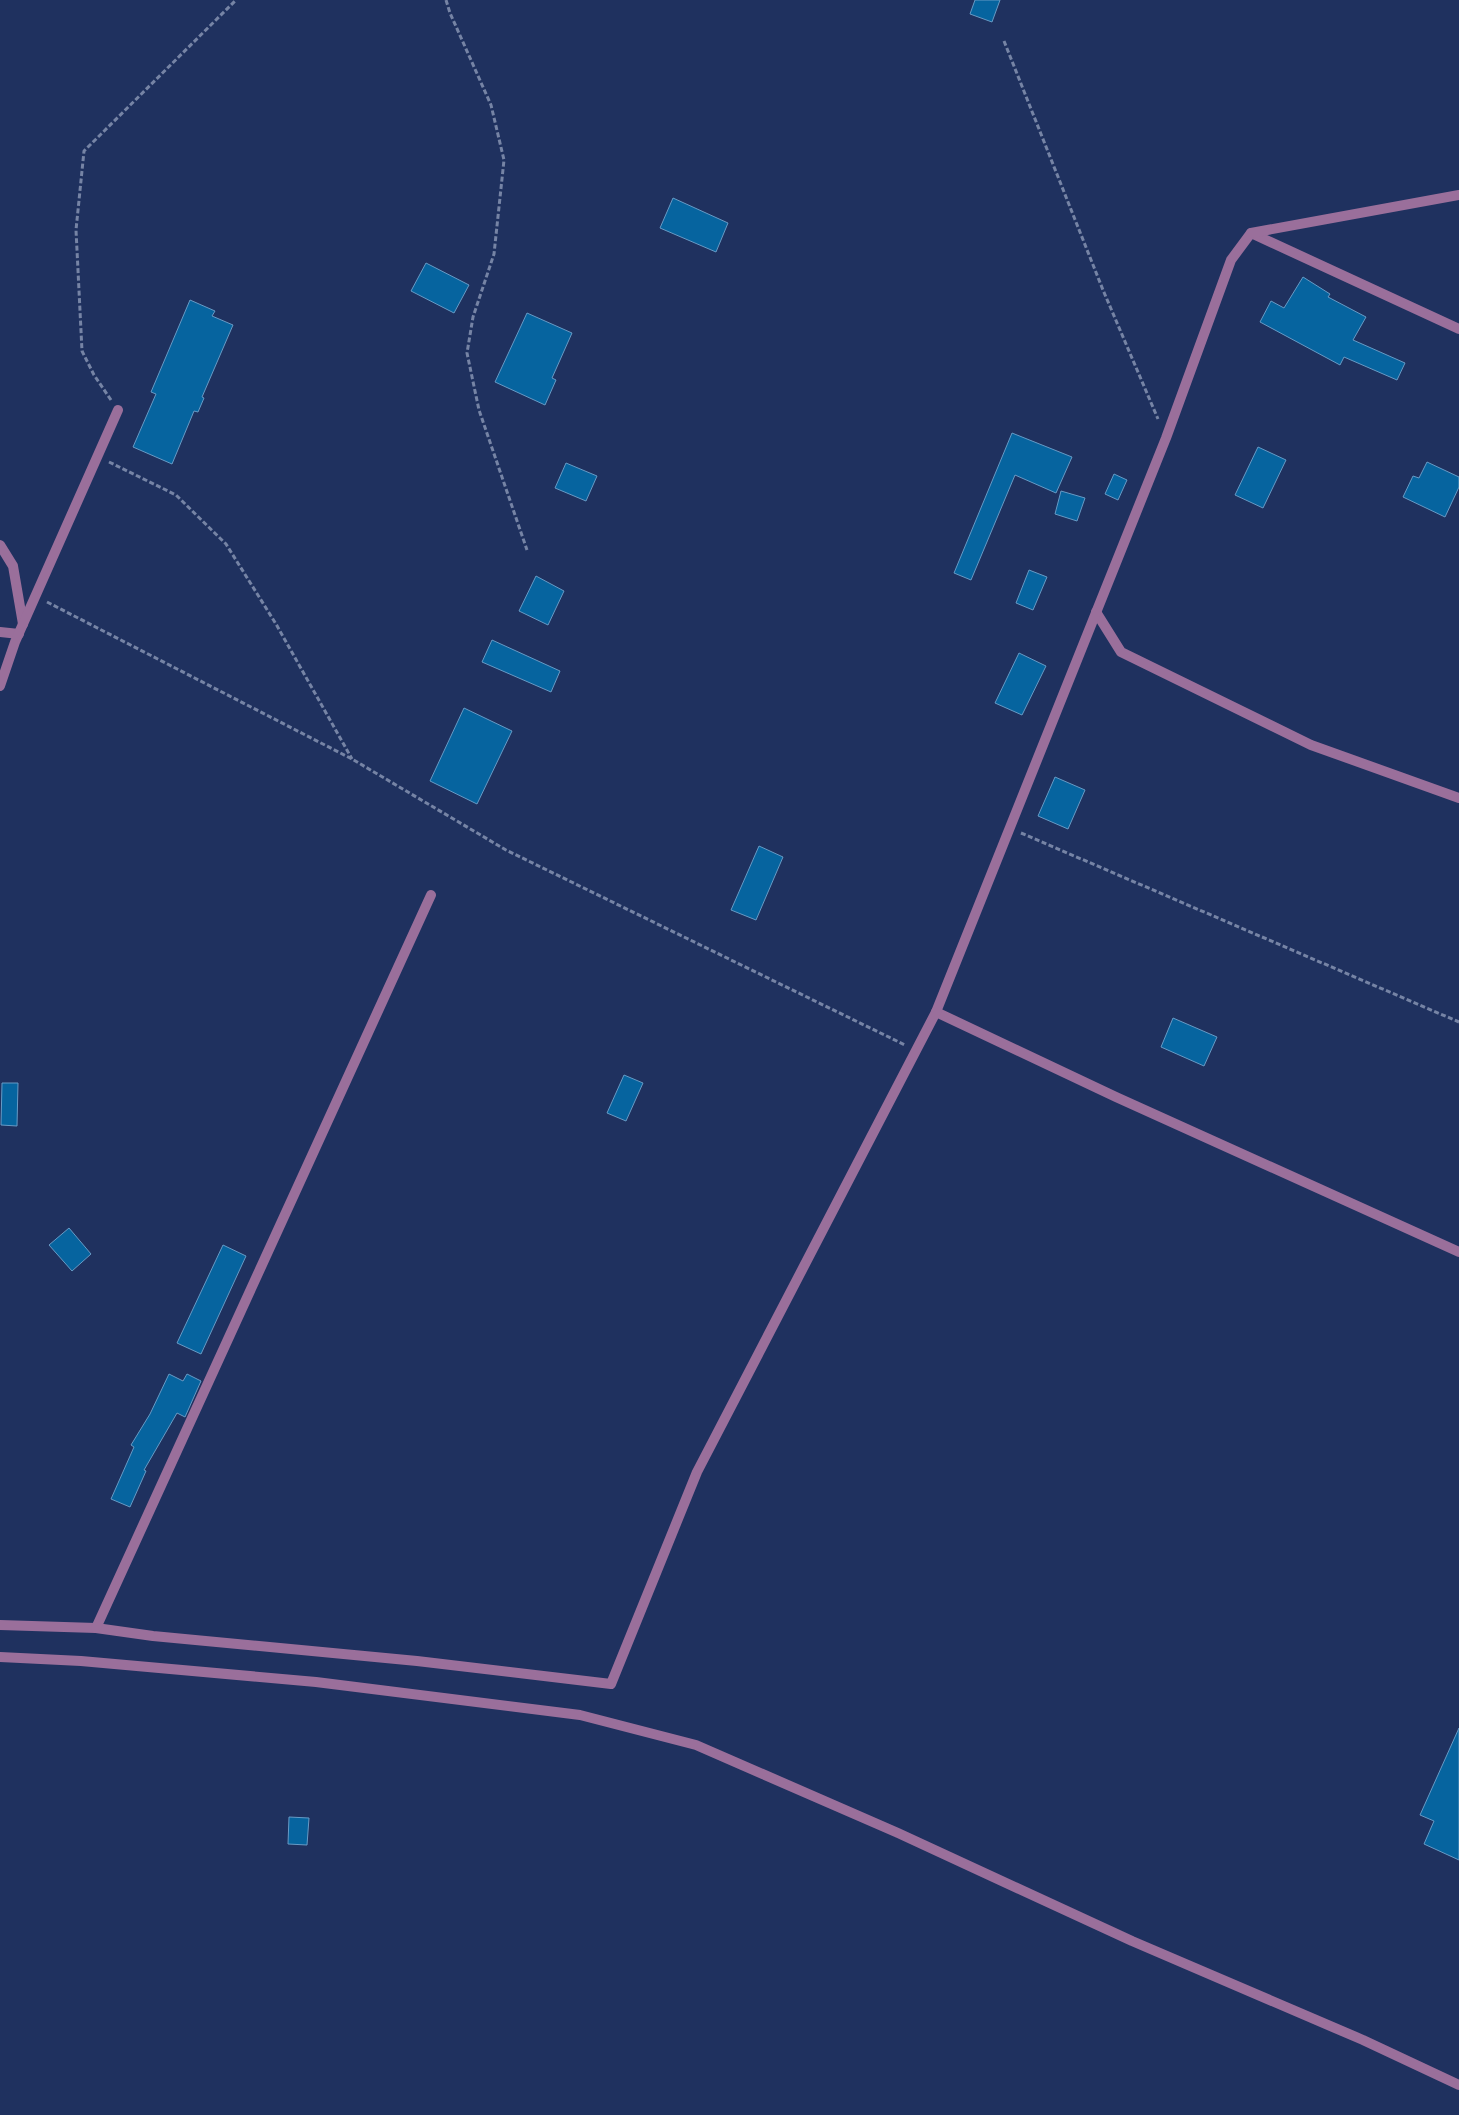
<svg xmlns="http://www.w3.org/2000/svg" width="1459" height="2115" font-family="'Titillium Web',sans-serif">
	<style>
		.building { fill: #06649f; stroke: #679ac5 }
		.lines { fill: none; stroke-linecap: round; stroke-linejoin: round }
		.path { stroke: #7684a5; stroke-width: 3; stroke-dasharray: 5 2.5; stroke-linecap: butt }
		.minor { stroke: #9a6f9b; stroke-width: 10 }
		.tertiary { stroke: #9a6f9b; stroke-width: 10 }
	</style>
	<rect width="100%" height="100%" fill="#1f315f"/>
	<g class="building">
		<path d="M 975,0 L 1000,0 L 992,22 L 970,14 Z"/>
		<path d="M 673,198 L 728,223 L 716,252 L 660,228 Z"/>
		<path d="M 426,263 L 469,285 L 454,313 L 411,291 Z"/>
		<path d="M 1303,277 L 1330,294 L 1328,297 L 1366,317 L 1353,340 L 1405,363 L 1397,380 L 1344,357 L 1340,365 L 1260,322 L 1271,301 L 1284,308 Z"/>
		<path d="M 190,300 L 215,311 L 212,316 L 233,325 L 202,397 L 204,398 L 198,412 L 194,411 L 172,464 L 133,447 L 156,394 L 151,392 Z"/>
		<path d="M 527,313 L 572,333 L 552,378 L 556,380 L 545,405 L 495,382 Z"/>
		<path d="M 1012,433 L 1072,457 L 1056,493 L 1015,475 L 971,580 L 954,573 Z"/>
		<path d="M 1258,447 L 1286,460 L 1263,508 L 1235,495 Z"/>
		<path d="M 1427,462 L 1459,477 L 1459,487 L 1445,517 L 1403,497 L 1413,476 L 1419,478 Z"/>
		<path d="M 566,463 L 597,476 L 586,501 L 555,488 Z"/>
		<path d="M 1114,474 L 1127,480 L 1118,500 L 1105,494 Z"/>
		<path d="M 1061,491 L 1085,498 L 1077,521 L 1055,514 Z"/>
		<path d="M 1029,570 L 1047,577 L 1033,610 L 1016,603 Z"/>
		<path d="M 536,576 L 564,591 L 548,625 L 519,611 Z"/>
		<path d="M 492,640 L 560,671 L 551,692 L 482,662 Z"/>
		<path d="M 1019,653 L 1046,666 L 1022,715 L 995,703 Z"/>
		<path d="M 464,708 L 512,731 L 477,804 L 430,781 Z"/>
		<path d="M 1055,777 L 1085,790 L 1068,829 L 1038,816 Z"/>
		<path d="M 759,846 L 783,857 L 756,920 L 731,910 Z"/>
		<path d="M 1173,1018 L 1217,1037 L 1204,1066 L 1161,1047 Z"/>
		<path d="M 624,1075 L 643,1083 L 626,1121 L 607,1113 Z"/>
		<path d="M 2,1083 L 18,1083 L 17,1126 L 1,1125 Z"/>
		<path d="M 69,1228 L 91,1254 L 72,1271 L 49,1245 Z"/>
		<path d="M 223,1245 L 246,1256 L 201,1354 L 177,1343 Z"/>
		<path d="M 169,1374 L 183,1381 L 187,1374 L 201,1381 L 185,1417 L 177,1413 L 144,1470 L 146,1471 L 130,1507 L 111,1499 L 134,1447 L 131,1445 L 150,1414 Z"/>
		<path d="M 1459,1728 L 1459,1860 L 1424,1844 L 1434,1821 L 1420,1815 Z"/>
		<path d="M 289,1817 L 309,1818 L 307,1845 L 288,1844 Z"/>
	</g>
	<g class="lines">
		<g class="path">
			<path d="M 446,0 L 450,13 L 491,105 L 504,160 L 494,254 L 473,317 L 467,353 L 479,410 L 527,550"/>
			<path d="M 1004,41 L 1103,290 L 1158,419"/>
			<path d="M 111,400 L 94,375 L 82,351 L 76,230 L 84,151 L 236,0"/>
			<path d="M 109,462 L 176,495 L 226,544 L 276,624 L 352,759"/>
			<path d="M 47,602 L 352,759 L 506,850 L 905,1045"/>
			<path d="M 1021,833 L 1459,1022"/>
		</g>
		<g class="minor">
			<path d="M 1251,233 L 1459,329"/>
			<path d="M 0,545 L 13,566 L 23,624"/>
			<path d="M 1096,612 L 1121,652 L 1311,745 L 1459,798"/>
			<path d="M 0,632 L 19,634"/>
			<path d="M 0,686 L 15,642 L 118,410"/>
			<path d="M 936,1012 L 1116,1097 L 1459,1252"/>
			<path d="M 0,1625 L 96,1628 L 153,1636 L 417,1661 L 611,1684 L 697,1472 L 936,1012 L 1166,438 L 1231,260 L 1251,233 L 1459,195"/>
			<path d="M 96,1628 L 431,895"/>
		</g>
		<path class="tertiary" d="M 0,1657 L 81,1661 L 316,1682 L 580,1715 L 696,1745 L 898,1833 L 1132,1941 L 1363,2040 L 1459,2085"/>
	</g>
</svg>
